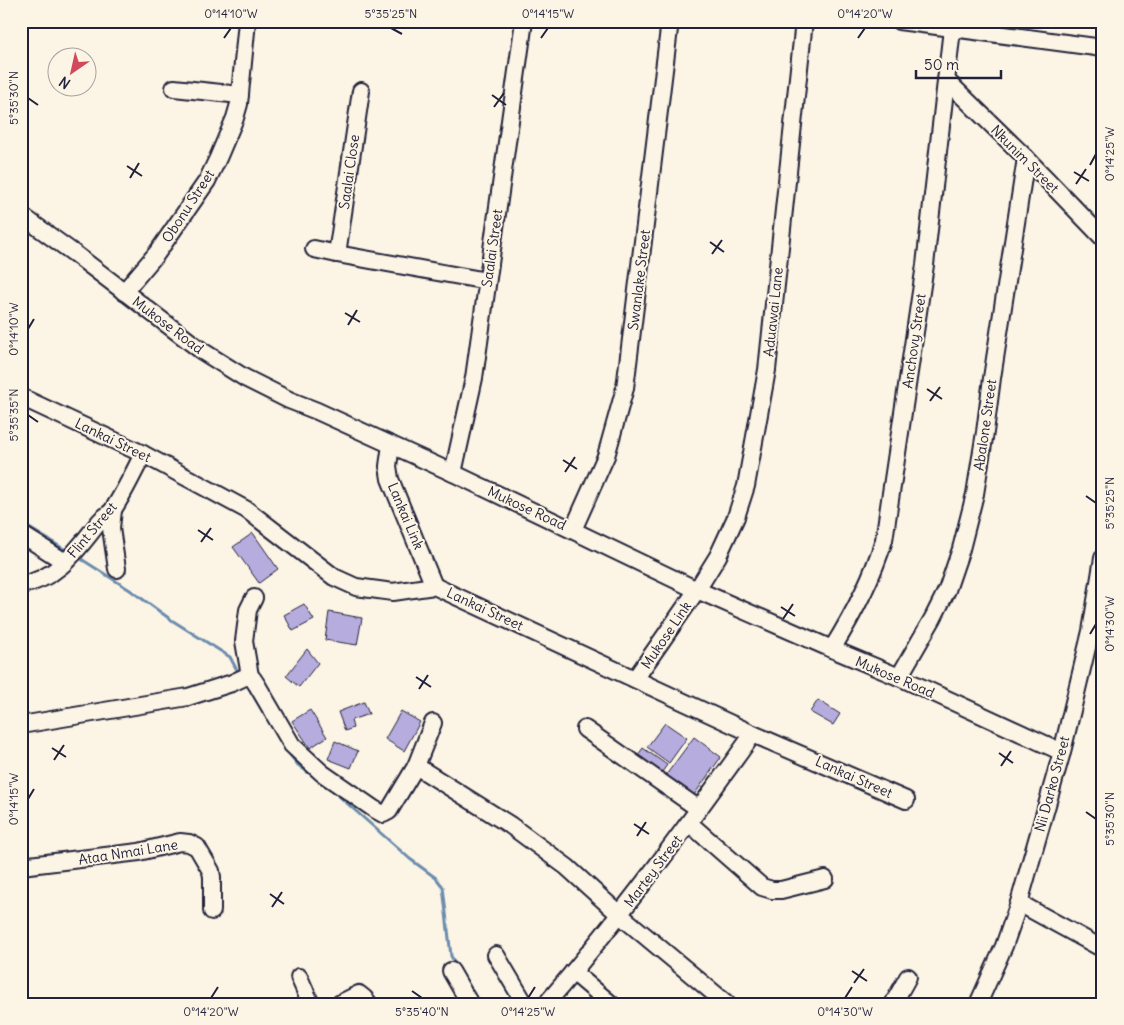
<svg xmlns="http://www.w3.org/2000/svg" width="1124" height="1025" font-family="Delius,sans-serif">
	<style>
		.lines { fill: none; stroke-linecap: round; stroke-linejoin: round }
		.stream { stroke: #6c8cae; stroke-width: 3 }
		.building { fill: #b6acdd; stroke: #22223b }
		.minor-casing { stroke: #22223b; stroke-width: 20 }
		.minor { stroke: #fcf5e5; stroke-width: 16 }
		.ticks { fill: none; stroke: #22223b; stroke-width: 2 }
		.labels { text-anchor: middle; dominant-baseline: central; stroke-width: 4; stroke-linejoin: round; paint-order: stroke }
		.street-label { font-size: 14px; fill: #22223b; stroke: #fcf5e5 }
		.neatline { fill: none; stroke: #22223b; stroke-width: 2 }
		.ticks-label { font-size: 12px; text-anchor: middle; fill: #22223b }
	</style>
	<rect width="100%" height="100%" fill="#fcf5e5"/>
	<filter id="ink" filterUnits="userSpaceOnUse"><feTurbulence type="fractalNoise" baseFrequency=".02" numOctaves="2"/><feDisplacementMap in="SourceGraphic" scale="10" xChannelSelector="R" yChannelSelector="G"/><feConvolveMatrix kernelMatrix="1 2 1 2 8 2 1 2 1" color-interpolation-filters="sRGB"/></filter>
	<g filter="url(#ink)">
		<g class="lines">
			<g class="stream">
				<path d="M 21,523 L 69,552"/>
				<path d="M 78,557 L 130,590 L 170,619 L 230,657 L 239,674"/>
				<path d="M 246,683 L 263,712"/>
				<path d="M 287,751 L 298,765 L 332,790 L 410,859 L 436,878 L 443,887 L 451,956 L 458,969"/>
			</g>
		</g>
		<g class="building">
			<path d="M 253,533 L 278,569 L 259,583 L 233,547 Z"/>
			<path d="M 304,604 L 314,620 L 293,631 L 284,615 Z"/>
			<path d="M 329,612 L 362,618 L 357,645 L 325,640 Z"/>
			<path d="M 307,649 L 318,663 L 299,687 L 286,676 Z"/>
			<path d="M 818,700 L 840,714 L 833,725 L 810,712 Z"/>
			<path d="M 364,702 L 369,714 L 351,720 L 353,728 L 345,731 L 338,712 Z"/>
			<path d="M 310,710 L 327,737 L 310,748 L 292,721 Z"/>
			<path d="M 401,711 L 420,722 L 404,751 L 385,739 Z"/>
			<path d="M 665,723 L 687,738 L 669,763 L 647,747 Z"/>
			<path d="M 694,737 L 721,757 L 694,795 L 666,775 Z"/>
			<path d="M 335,741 L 358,751 L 351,768 L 328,759 Z"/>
			<path d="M 643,748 L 667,765 L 662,772 L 638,755 Z"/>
		</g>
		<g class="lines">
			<defs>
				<g id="minor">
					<path d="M 899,21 L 1103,48"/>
					<path d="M 946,80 L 1026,158 L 1103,238"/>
					<path d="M 174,88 L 240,95"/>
					<path d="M 21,215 L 75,254 L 202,351 L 245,378 L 289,400 L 317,411 L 453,473 L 697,590 L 832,649 L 899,677 L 1062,752"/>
					<path d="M 314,249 L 337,254 L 487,281"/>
					<path d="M 337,254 L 361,91"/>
					<path d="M 124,292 L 157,253 L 207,181 L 218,158 L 235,118 L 239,104 L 247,21"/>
					<path d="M 21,397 L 143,454 L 247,510 L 334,577 L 356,587 L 393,592 L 434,586 L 753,734 L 906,800"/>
					<path d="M 391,445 L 388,466 L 390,479 L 434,586"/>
					<path d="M 453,473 L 474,378 L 524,21"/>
					<path d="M 113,510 L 111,528 L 117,569"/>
					<path d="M 573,530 L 606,456 L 625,388 L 670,21"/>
					<path d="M 21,534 L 65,562"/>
					<path d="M 21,585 C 60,578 77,549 100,521 C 104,516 111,514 114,508 C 125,491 134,472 143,454"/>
					<path d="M 832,649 C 853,615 872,579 884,540 L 925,265 L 952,29 L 956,21"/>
					<path d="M 250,676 L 244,641 L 248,610 L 254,598"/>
					<path d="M 899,677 L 933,618 L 947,590 L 961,549 L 975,494 L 985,432 L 992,378 L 1026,158"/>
					<path d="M 635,679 L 697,590 L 718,556 L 736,517 L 746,486 L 767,370 L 804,21"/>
					<path d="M 21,725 L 188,697 L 232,683 L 245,677 L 250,676 L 253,679 L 257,685 L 292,745 L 322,773 L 374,809 L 383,814 L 389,811 L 416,766 L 433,723"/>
					<path d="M 585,729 L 699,809"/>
					<path d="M 416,766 L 510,825 L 567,867 L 620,915 L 727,1004"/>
					<path d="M 689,823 L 762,887 L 772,890 L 781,890 L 825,879"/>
					<path d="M 21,866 L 139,852 L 180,842 L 189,843 L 197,847 L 211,871 L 212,877 L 212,911"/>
					<path d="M 1019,903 L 1103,949"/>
					<path d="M 496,955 L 525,1004"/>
					<path d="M 451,971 L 470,1004"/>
					<path d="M 573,972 L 611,1004"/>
					<path d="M 299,977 L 311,1004"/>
					<path d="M 339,1004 L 359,994 L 364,998 L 369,1004"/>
					<path d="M 546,1004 C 620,918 687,826 753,734"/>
					<path d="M 893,1004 L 908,977"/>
					<path d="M 978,1004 L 1004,946 L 1019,903 L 1062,752 L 1091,631 L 1103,558"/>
				</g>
			</defs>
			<use href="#minor" class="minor-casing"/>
			<use href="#minor" class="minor"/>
		</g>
	</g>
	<path class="ticks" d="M 391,28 L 402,34M 224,38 L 231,28M 541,38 L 548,28M 858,38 L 865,28M 492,95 L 506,105M 28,98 L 38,105M 494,107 L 504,93M 1090,165 L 1096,154M 127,166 L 142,176M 1074,172 L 1089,181M 130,178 L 139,163M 1076,184 L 1086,169M 710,242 L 724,252M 712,254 L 722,240M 345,313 L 360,322M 348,325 L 357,310M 28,329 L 34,319M 927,389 L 942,399M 930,401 L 940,387M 28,415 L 38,422M 563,460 L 577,469M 565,472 L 575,457M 1086,496 L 1096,503M 198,530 L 213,540M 201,542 L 211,528M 781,607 L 795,616M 783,619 L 793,604M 1090,634 L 1096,624M 416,677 L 431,687M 419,689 L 428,675M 52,748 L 66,757M 999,753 L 1013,763M 54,760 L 64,745M 1001,766 L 1011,751M 28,799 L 34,789M 1086,812 L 1096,819M 634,824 L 649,834M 637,836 L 646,822M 270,894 L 284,904M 272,907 L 282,892M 852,971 L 867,981M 854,983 L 864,969M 412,991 L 422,998M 211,998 L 218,987M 528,998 L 535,987M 845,998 L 852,987"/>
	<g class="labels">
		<g class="street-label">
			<text transform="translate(1025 159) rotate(45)">Nkunim Street</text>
			<text transform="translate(349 172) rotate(-82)">Saalai Close</text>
			<text transform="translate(188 206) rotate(-57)">Obonu Street</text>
			<text transform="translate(492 248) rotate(-82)">Saalai Street</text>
			<text transform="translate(639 280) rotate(-83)">Swanlake Street</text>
			<text transform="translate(773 312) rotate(-84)">Aduawai Lane</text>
			<text transform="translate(168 325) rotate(37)">Mukose Road</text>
			<text transform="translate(914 341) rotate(-82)">Anchovy Street</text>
			<text transform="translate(985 425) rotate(-82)">Abalone Street</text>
			<text transform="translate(113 440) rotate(26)">Lankai Street</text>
			<text transform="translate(527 508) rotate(25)">Mukose Road</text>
			<text transform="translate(406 516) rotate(67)">Lankai Link</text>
			<text transform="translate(92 530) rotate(-50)">Flint Street</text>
			<text transform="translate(485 609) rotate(25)">Lankai Street</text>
			<text transform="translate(666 635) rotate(-56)">Mukose Link</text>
			<text transform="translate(895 677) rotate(23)">Mukose Road</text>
			<text transform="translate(854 777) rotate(24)">Lankai Street</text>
			<text transform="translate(1052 784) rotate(-75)">Nii Darko Street</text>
			<text transform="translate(128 852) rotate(-9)">Ataa Nmai Lane</text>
			<text transform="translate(653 871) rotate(-53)">Martey Street</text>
		</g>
	</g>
	<rect width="1124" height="1025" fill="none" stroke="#fcf5e5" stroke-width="55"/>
	<g transform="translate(72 72) rotate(214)"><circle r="24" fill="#fcf5e5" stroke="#a5a1a1"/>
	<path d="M0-4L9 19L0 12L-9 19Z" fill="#d1495b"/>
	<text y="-8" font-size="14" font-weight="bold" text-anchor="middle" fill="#22223b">N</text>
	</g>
	<path d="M916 70v8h85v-8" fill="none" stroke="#22223b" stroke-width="2.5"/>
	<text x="924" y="70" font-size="15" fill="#22223b" stroke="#fcf5e5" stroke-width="4" paint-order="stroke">50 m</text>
	<rect x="28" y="28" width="1068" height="970" class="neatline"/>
	<g class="ticks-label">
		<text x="231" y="18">0°14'10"W</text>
		<text x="391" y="18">5°35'25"N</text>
		<text x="548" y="18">0°14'15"W</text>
		<text x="865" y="18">0°14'20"W</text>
		<text transform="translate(14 98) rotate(-90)" y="4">5°35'30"N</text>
		<text transform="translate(1110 154) rotate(-90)" y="4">0°14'25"W</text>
		<text transform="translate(14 329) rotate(-90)" y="4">0°14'10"W</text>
		<text transform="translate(14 415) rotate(-90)" y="4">5°35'35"N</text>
		<text transform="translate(1110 503) rotate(-90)" y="4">5°35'25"N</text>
		<text transform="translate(1110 624) rotate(-90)" y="4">0°14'30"W</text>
		<text transform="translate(14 799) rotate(-90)" y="4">0°14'15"W</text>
		<text transform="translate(1110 819) rotate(-90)" y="4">5°35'30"N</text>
		<text x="211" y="1016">0°14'20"W</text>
		<text x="422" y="1016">5°35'40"N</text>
		<text x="528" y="1016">0°14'25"W</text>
		<text x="845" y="1016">0°14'30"W</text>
	</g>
</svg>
